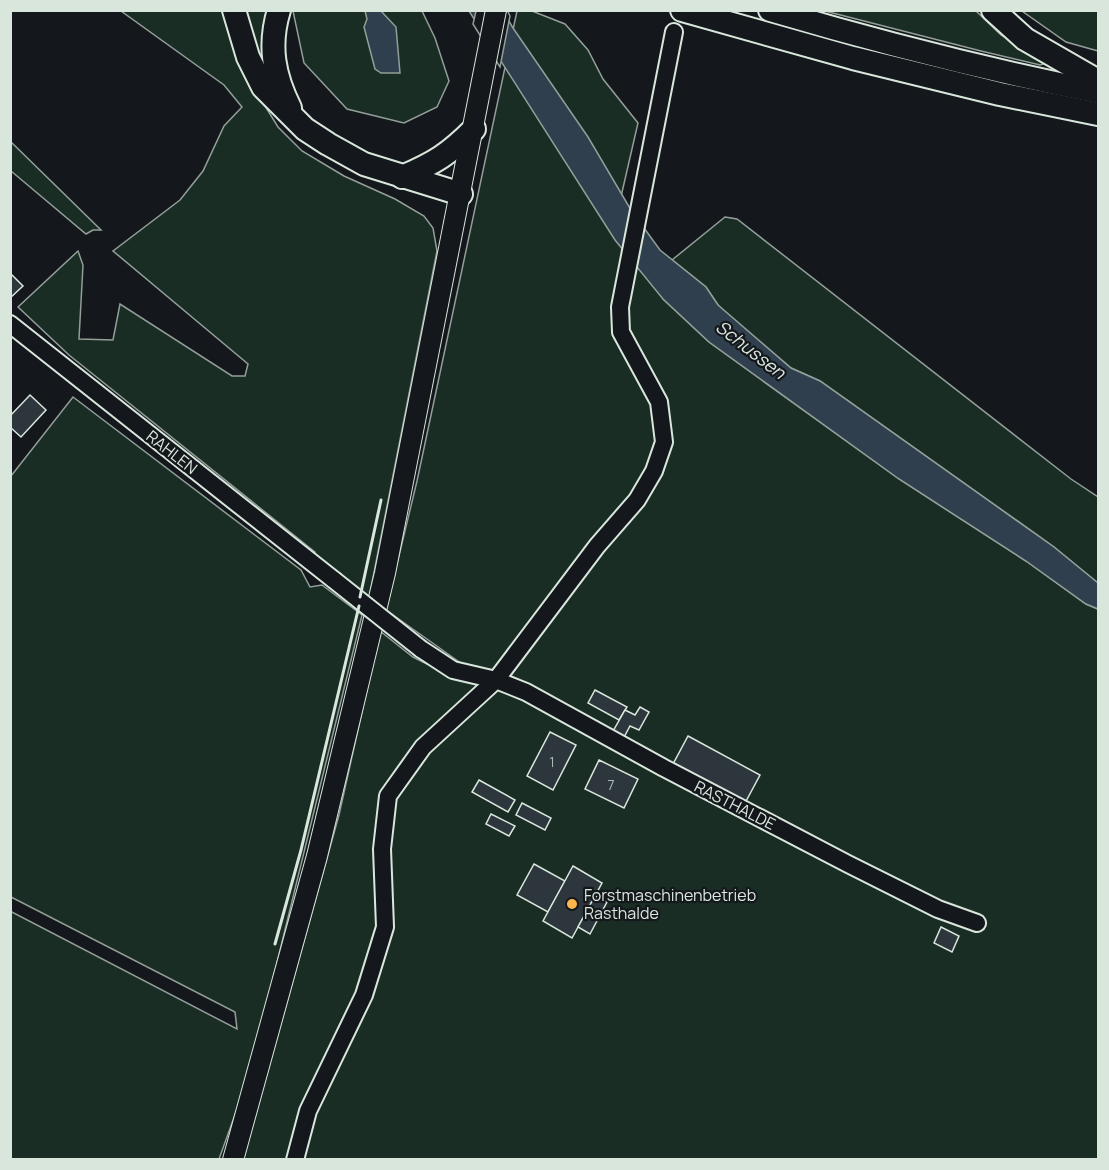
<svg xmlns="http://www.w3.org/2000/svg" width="1109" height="1170" font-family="Manrope,sans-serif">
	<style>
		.green { fill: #1a2d24; stroke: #939e99; stroke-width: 1.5 }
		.water { fill: #2f3f4d; stroke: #939e99; stroke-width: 1.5 }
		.pier { fill: #14181c; stroke: #939e99; stroke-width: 1.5 }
		.building { fill: #2c363c; stroke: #d8e6dc; stroke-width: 1.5 }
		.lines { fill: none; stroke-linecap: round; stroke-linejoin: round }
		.minor-casing { stroke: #d8e6dc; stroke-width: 20 }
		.major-casing { stroke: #d8e6dc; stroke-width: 22 }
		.highway-casing { stroke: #d8e6dc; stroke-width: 26 }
		.minor { stroke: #14181c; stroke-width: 16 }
		.major { stroke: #14181c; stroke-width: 20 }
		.highway { stroke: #14181c; stroke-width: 22 }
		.minor-bridge-casing { stroke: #d8e6dc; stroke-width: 20; stroke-linecap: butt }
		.minor-bridge { stroke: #14181c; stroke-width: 16 }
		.wall { stroke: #d8e6dc; stroke-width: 3 }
		.poi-dot { fill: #ffb74d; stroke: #14181c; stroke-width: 2 }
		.labels { text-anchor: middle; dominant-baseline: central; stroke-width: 4.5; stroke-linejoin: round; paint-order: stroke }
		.number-label { font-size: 14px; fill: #adbab4 }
		.street-label { font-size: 16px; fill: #d8e6dc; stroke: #14181c }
		.poi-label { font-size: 16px; fill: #d8e6dc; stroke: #14181c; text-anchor: start }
		.water-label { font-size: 18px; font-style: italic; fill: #d8e6dc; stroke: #14181c }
	</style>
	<rect width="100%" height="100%" fill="#14181c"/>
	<g class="green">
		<path d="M 121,11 L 279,11 L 273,56 L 254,88 L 278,127 L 302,151 L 344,176 L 395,199 L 424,216 L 433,228 L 437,251 L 369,598 L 311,557 L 315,552 L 69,355 L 18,307 L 78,251 L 83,265 L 79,339 L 113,340 L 120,304 L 232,376 L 245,376 L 248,364 L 113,251 L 180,200 L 203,171 L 224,126 L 242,107 L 224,85 Z"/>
		<path d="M 293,11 L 422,11 L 435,38 L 449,81 L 437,107 L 404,123 L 347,109 L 304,63 Z"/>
		<path d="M 517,11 L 532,11 L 565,24 L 588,50 L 603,79 L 638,123 L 620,201 L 663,299 L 709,342 L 899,479 L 1026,561 L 1086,604 L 1098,609 L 1098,1159 L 243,1160 L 339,815 L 380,631 L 413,657 L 455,678 L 462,664 L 386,610 L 417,481 Z"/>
		<path d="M 825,11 L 976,11 L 1001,35 L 1047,63 L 1040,65 L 981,51 Z"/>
		<path d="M 1022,11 L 1098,11 L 1098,51 L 1066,42 Z"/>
		<path d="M 10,142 L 11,142 L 101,230 L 93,230 L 86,234 L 11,171 Z"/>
		<path d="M 725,217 L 737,219 L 1071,479 L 1098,497 L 1098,583 L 1054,547 L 820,381 L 791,368 L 731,318 L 718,305 L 706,287 L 672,260 Z"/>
		<path d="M 73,397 L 301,570 L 310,587 L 322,585 L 362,615 L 273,979 L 241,1098 L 219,1159 L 11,1159 L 10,911 L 237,1029 L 235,1012 L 11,897 L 11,476 Z"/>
	</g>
	<g class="water">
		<path d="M 381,11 L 396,27 L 400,73 L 381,73 L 375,69 L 364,27 L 367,19 L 365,11 Z"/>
		<path d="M 469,11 L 503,11 L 513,28 L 588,137 L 631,210 L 660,250 L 706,287 L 718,305 L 791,368 L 820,381 L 1054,547 L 1098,583 L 1098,609 L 1086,604 L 1026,561 L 899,479 L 709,342 L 663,299 L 615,240 Z"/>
	</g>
	<path class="pier" d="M 507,10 L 510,16 L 500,67 L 473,24 L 476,11 Z"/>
	<g class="building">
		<path d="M 11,274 L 23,286 L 10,298 L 10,274 Z"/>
		<path d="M 30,395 L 46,410 L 21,437 L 10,427 L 10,416 Z"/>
		<path d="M 595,690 L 627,707 L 619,720 L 588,703 Z"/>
		<path d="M 640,707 L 649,712 L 639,730 L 630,726 L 623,739 L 612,733 L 625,710 L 635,715 Z"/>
		<path d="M 550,732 L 576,745 L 553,790 L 527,776 Z"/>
		<path d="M 688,736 L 760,775 L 745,803 L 673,764 Z"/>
		<path d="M 599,760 L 638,779 L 624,808 L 585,789 Z"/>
		<path d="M 479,780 L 515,800 L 508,812 L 472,792 Z"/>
		<path d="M 522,803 L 551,818 L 545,830 L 516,815 Z"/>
		<path d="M 491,814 L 515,826 L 509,836 L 486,824 Z"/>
		<path d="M 534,864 L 565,881 L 548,912 L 517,895 Z"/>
		<path d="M 573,866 L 602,883 L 572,938 L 543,921 Z"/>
		<path d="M 595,896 L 607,902 L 590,934 L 578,927 Z"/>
		<path d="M 941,927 L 959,936 L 952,952 L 934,943 Z"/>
	</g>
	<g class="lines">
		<defs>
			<g id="minor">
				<path d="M 10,324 L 334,580"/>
				<path d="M 421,649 L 453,670 L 496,680 L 526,692 L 664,768 L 848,864 L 938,909 L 977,923"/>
				<path d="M 295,1160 L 308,1111 L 364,995 L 385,927 L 382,849 L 388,796 L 423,747 L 496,680 L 597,546 L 637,500 L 654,471 L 664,442 L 659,402 L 621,332 L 620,307 L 674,32"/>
			</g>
			<path id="major" d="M 233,1160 L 317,856 L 385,573 L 496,10"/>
			<g id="highway">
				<path d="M 234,10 L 248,57 L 263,87 L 305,129 L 328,144 L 364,164 L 461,194"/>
				<path d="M 279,10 C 268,46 274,76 290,108"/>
				<path d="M 682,10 L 853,58 L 1000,94 L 1098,114"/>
				<path d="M 770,10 C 878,42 988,70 1098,92"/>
				<path d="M 993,10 L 1025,39 L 1098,81"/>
				<path d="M 402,177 C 435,163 449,154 474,129"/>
			</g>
		</defs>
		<use href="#minor" class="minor-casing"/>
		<use href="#major" class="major-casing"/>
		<use href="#highway" class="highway-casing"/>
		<use href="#minor" class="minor"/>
		<use href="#major" class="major"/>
		<use href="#highway" class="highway"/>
		<defs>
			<path id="minor-bridge" d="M 334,580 L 421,649"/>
		</defs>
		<use href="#minor-bridge" class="minor-bridge-casing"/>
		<use href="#minor-bridge" class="minor-bridge"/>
		<g class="wall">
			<path d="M 360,597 L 381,500"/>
			<path d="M 275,944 L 301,850 L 359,606"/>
		</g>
	</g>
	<circle class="poi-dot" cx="572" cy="904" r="6"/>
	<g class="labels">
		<g class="number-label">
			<text x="552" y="761">1</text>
			<text x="611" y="784">7</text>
		</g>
		<g class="street-label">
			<text transform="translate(172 452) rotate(38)">RAHLEN</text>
			<text transform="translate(735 805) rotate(27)">RASTHALDE</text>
		</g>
		<g class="poi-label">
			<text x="584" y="895">Forstmaschinenbetrieb<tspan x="584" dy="18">Rasthalde</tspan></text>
		</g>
		<g class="water-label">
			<text transform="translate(751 349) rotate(38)">Schussen</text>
		</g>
	</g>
	<rect width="1109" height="1170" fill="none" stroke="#d8e6dc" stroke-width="24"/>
</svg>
